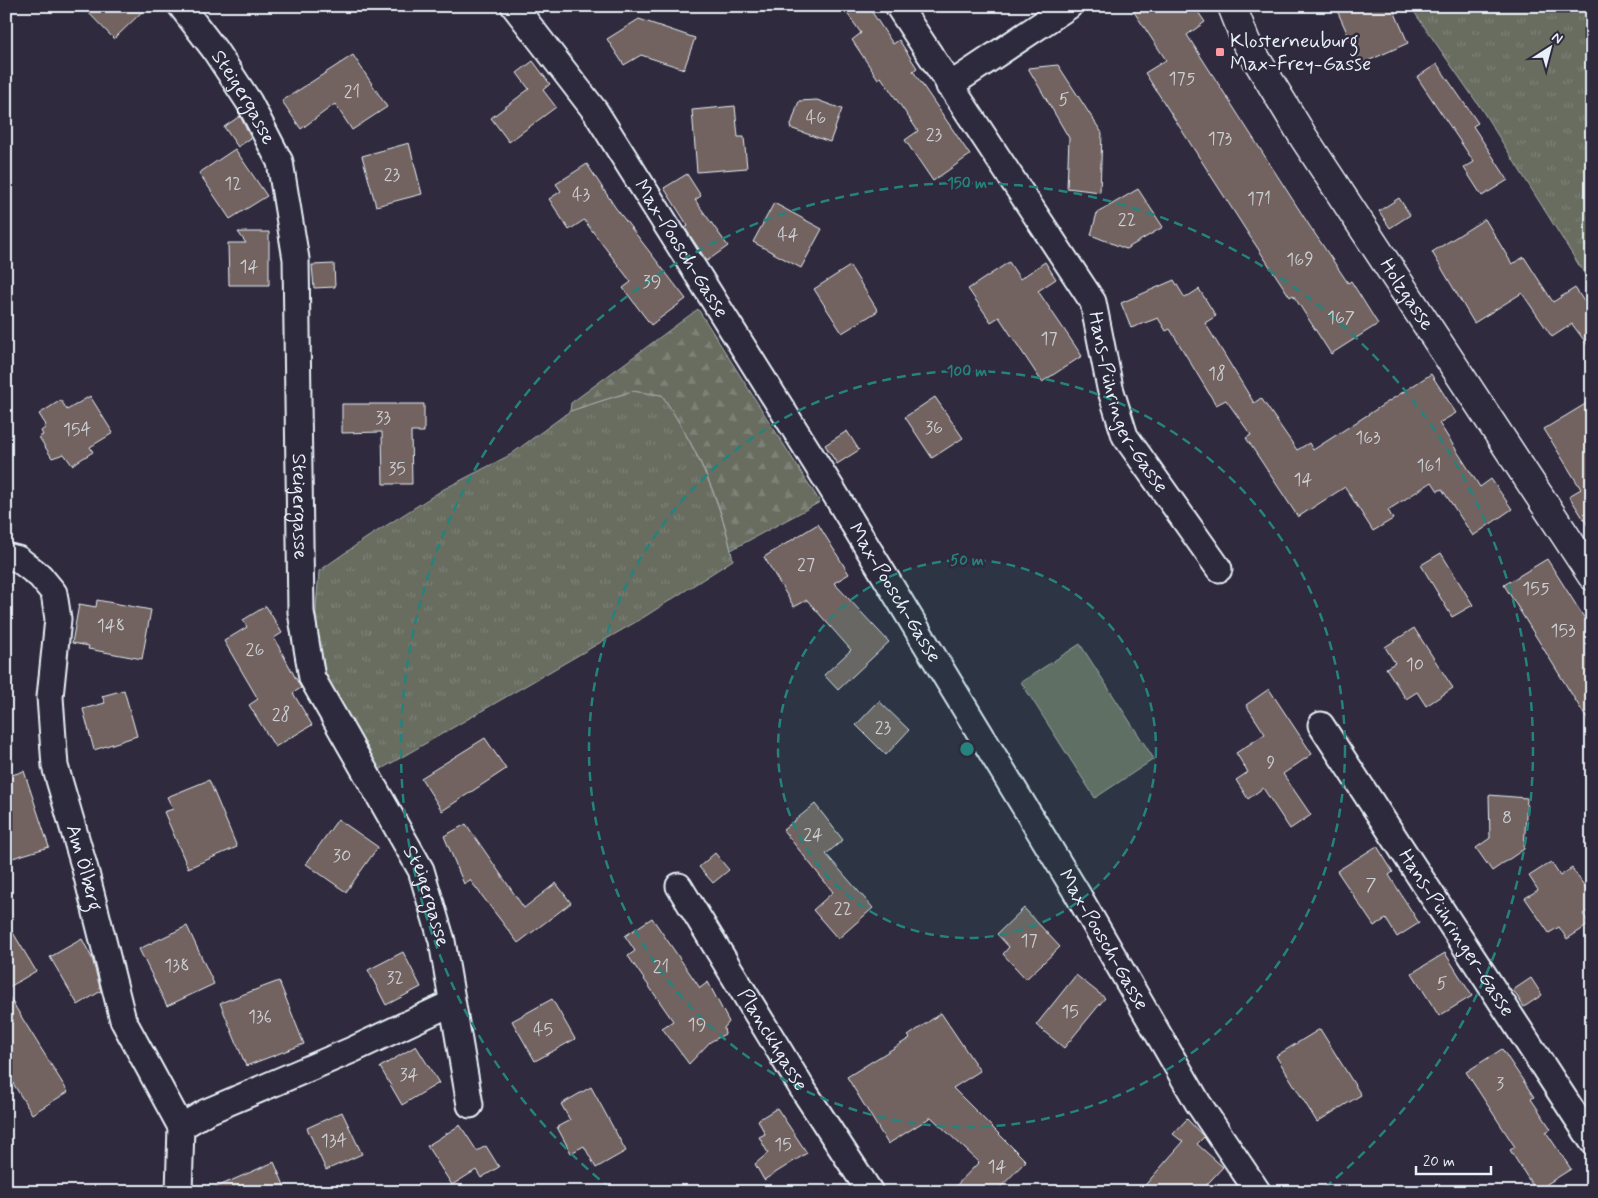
<svg xmlns="http://www.w3.org/2000/svg" width="1598" height="1198" font-family="Mynerve,sans-serif">
	<style>
		.grass { fill: url(#grass-tufts); stroke: #a8afac }
		.forest { fill: url(#forest-firs); stroke: #a8afac }
		.pitch { fill: #676d60; stroke: #a8afac }
		.building { fill: #736360; stroke: #e8f1f8 }
		.lines { fill: none; stroke-linecap: round; stroke-linejoin: round }
		.street-casing { stroke: #e8f1f8; stroke-width: 29 }
		.secondary-casing { stroke: #e8f1f8; stroke-width: 31 }
		.street { stroke: #2f2a3d; stroke-width: 25 }
		.secondary { stroke: #2f2a3d; stroke-width: 28 }
		.ring { fill: none; stroke: #25827c; stroke-width: 2.5; stroke-dasharray: 9 6 }
		.poi-dot { fill: #ff9aa2; stroke: #2f2a3d; stroke-width: 2 }
		.labels { text-anchor: middle; dominant-baseline: central; stroke-width: 5; stroke-linejoin: round; paint-order: stroke }
		.number-label { font-size: 18px; fill: #cbced2 }
		.poi-label { font-size: 20px; fill: #e8f1f8; stroke: #2f2a3d; text-anchor: start }
		.street-label { font-size: 20px; fill: #e8f1f8; stroke: #2f2a3d }
		.centre { fill: #25827c; stroke: #2f2a3d; stroke-width: 2.5 }
		.ring-label { font-size: 15px; text-anchor: middle; font-weight: bold; fill: #25827c; stroke: #2f2a3d; stroke-width: 5; stroke-linejoin: round; paint-order: stroke }
	</style>
	<defs>
		<pattern id="grass-tufts" width="24" height="20" patternUnits="userSpaceOnUse" patternTransform="scale(1.25)"><rect width="24" height="20" fill="#676d60"/><path d="M3 7l-1-3M5 7V3M7 7l1-3M15 17l-1-3M17 17v-4M19 17l1-3" fill="none" stroke="#7d8278"/></pattern>
		<pattern id="forest-firs" width="22" height="20" patternUnits="userSpaceOnUse" patternTransform="scale(1.25)"><rect width="22" height="20" fill="#676d60"/><path d="M5 1l3.5 6h-7zM16 11l3.5 6h-7z" fill="#7d8278"/></pattern>
	</defs>
	<rect width="100%" height="100%" fill="#2f2a3d"/>
	<filter id="ink" filterUnits="userSpaceOnUse"><feTurbulence type="fractalNoise" baseFrequency=".02" numOctaves="2"/><feDisplacementMap in="SourceGraphic" scale="10" xChannelSelector="R" yChannelSelector="G"/><feConvolveMatrix kernelMatrix="1 2 1 2 8 2 1 2 1" color-interpolation-filters="sRGB"/></filter>
	<g filter="url(#ink)">
		<g class="grass">
			<path d="M 1410,6 L 1592,6 L 1592,286 L 1482,110 Z"/>
			<path d="M 632,391 L 662,395 C 695,446 721,500 733,560 L 641,619 L 376,772 C 351,726 319,679 316,625 C 315,607 318,589 319,571 L 365,539 L 444,489 L 510,455 L 570,411 Z"/>
		</g>
		<path class="forest" d="M 698,309 L 820,502 L 731,550 C 719,494 693,442 662,395 L 632,391 L 570,411 L 571,403 Z"/>
		<path class="pitch" d="M 1080,644 L 1154,759 L 1095,798 L 1021,682 Z"/>
		<g class="building">
			<path d="M 82,6 L 148,6 L 114,39 Z"/>
			<path d="M 842,6 L 868,6 L 893,44 L 899,40 L 917,68 L 913,71 L 970,155 L 933,181 L 905,140 L 918,131 L 881,77 L 878,79 L 852,40 L 861,33 Z"/>
			<path d="M 1130,6 L 1194,6 L 1205,22 L 1187,35 L 1309,225 L 1348,283 L 1351,281 L 1378,324 L 1331,354 L 1293,295 L 1290,297 L 1249,235 L 1145,73 L 1166,60 Z"/>
			<path d="M 1335,6 L 1392,6 L 1408,43 L 1361,64 Z"/>
			<path d="M 639,19 L 695,38 L 684,69 L 641,55 L 624,65 L 607,39 Z"/>
			<path d="M 353,55 L 387,107 L 352,130 L 335,104 L 301,129 L 282,101 Z"/>
			<path d="M 533,61 L 550,84 L 543,90 L 556,107 L 509,142 L 491,118 L 529,89 L 517,73 Z"/>
			<path d="M 1437,64 L 1478,123 L 1473,126 L 1508,180 L 1482,196 L 1464,168 L 1474,162 L 1417,77 Z"/>
			<path d="M 1058,65 L 1102,133 L 1100,192 L 1067,188 L 1069,138 L 1028,68 Z"/>
			<path d="M 817,100 L 842,109 L 830,142 L 790,128 L 799,101 Z"/>
			<path d="M 735,106 L 738,137 L 744,137 L 747,168 L 697,172 L 692,110 Z"/>
			<path d="M 240,116 L 251,138 L 238,147 L 224,127 Z"/>
			<path d="M 409,143 L 422,194 L 376,206 L 362,156 Z"/>
			<path d="M 235,149 L 267,196 L 230,219 L 199,173 Z"/>
			<path d="M 587,164 L 615,207 L 686,299 L 651,325 L 623,288 L 631,282 L 584,220 L 569,230 L 549,199 L 561,191 L 556,184 Z"/>
			<path d="M 687,174 L 701,196 L 695,200 L 728,246 L 707,261 L 685,228 L 688,226 L 664,188 Z"/>
			<path d="M 1138,189 L 1163,227 L 1126,249 L 1091,235 L 1097,213 Z"/>
			<path d="M 1399,198 L 1410,215 L 1390,228 L 1379,211 Z"/>
			<path d="M 774,203 L 822,229 L 801,268 L 753,242 Z"/>
			<path d="M 1485,219 L 1512,264 L 1524,257 L 1553,302 L 1575,288 L 1592,313 L 1592,351 L 1572,324 L 1552,337 L 1522,293 L 1474,323 L 1432,252 Z"/>
			<path d="M 238,232 L 269,232 L 269,285 L 229,285 L 228,243 L 246,243 Z"/>
			<path d="M 1009,262 L 1020,279 L 1045,262 L 1056,279 L 1038,291 L 1082,356 L 1042,382 L 999,317 L 991,322 L 968,289 Z"/>
			<path d="M 334,264 L 335,287 L 314,288 L 312,265 Z"/>
			<path d="M 850,266 L 878,311 L 842,333 L 814,289 Z"/>
			<path d="M 1174,280 L 1185,298 L 1199,289 L 1216,316 L 1205,323 L 1254,403 L 1261,398 L 1297,450 L 1309,443 L 1313,450 L 1431,374 L 1456,413 L 1439,423 L 1480,487 L 1491,479 L 1512,509 L 1473,536 L 1442,489 L 1438,491 L 1432,482 L 1388,510 L 1393,519 L 1373,531 L 1345,487 L 1298,517 L 1246,438 L 1251,435 L 1226,400 L 1216,405 L 1170,329 L 1166,331 L 1158,318 L 1131,328 L 1121,303 Z"/>
			<path d="M 90,396 L 113,433 L 90,447 L 93,452 L 72,465 L 64,454 L 52,458 L 39,437 L 43,435 L 41,431 L 45,428 L 44,426 L 46,425 L 39,414 L 61,400 L 67,410 Z"/>
			<path d="M 935,397 L 963,438 L 932,458 L 905,417 Z"/>
			<path d="M 1592,400 L 1592,532 L 1569,496 L 1581,489 L 1544,429 Z"/>
			<path d="M 342,404 L 424,404 L 424,432 L 411,432 L 412,484 L 383,484 L 382,432 L 342,433 Z"/>
			<path d="M 847,431 L 859,450 L 837,464 L 825,445 Z"/>
			<path d="M 818,524 L 849,574 L 834,583 L 889,642 L 838,690 L 824,675 L 851,650 L 807,600 L 794,607 L 764,557 Z"/>
			<path d="M 1441,553 L 1473,605 L 1452,617 L 1421,565 Z"/>
			<path d="M 1547,559 L 1592,630 L 1592,727 L 1504,585 Z"/>
			<path d="M 97,600 L 151,610 L 142,659 L 88,649 L 89,646 L 72,643 L 79,604 L 96,607 Z"/>
			<path d="M 266,606 L 282,633 L 274,638 L 301,688 L 293,693 L 312,725 L 275,747 L 249,705 L 258,699 L 224,641 L 247,627 L 243,620 Z"/>
			<path d="M 1414,628 L 1453,688 L 1426,706 L 1417,692 L 1406,699 L 1386,668 L 1395,663 L 1385,647 Z"/>
			<path d="M 1269,689 L 1312,754 L 1283,774 L 1311,815 L 1290,829 L 1263,788 L 1248,799 L 1236,780 L 1248,772 L 1236,753 L 1265,734 L 1246,705 Z"/>
			<path d="M 124,690 L 137,736 L 94,750 L 83,709 L 105,703 L 102,696 Z"/>
			<path d="M 879,701 L 909,730 L 886,755 L 856,725 Z"/>
			<path d="M 485,738 L 506,769 L 442,811 L 421,778 Z"/>
			<path d="M 24,771 L 49,847 L 6,860 L 6,777 Z"/>
			<path d="M 209,780 L 237,847 L 188,868 L 164,812 L 173,809 L 167,797 Z"/>
			<path d="M 1489,795 L 1527,798 L 1524,849 L 1492,871 L 1476,848 L 1490,838 Z"/>
			<path d="M 815,804 L 843,840 L 826,854 L 873,908 L 838,939 L 813,910 L 833,892 L 783,830 Z"/>
			<path d="M 338,819 L 378,847 L 346,892 L 306,864 Z"/>
			<path d="M 466,824 L 524,908 L 556,883 L 571,903 L 518,943 L 470,880 L 464,884 L 444,836 Z"/>
			<path d="M 1377,846 L 1393,872 L 1389,875 L 1419,923 L 1397,937 L 1386,919 L 1374,926 L 1337,871 Z"/>
			<path d="M 715,853 L 729,870 L 713,883 L 699,867 Z"/>
			<path d="M 1551,862 L 1560,876 L 1572,868 L 1592,897 L 1592,908 L 1583,914 L 1590,924 L 1567,939 L 1559,927 L 1549,933 L 1525,898 L 1538,890 L 1529,876 Z"/>
			<path d="M 1024,908 L 1060,947 L 1026,979 L 1003,954 L 1009,947 L 997,934 Z"/>
			<path d="M 652,918 L 700,988 L 708,982 L 729,1022 L 724,1028 L 725,1034 L 710,1042 L 689,1064 L 662,1028 L 673,1021 L 628,956 L 635,951 L 625,936 Z"/>
			<path d="M 6,921 L 36,971 L 6,989 Z"/>
			<path d="M 187,926 L 214,984 L 167,1006 L 139,949 Z"/>
			<path d="M 82,939 L 92,958 L 101,991 L 78,1005 L 50,957 Z"/>
			<path d="M 403,952 L 421,987 L 386,1005 L 368,970 Z"/>
			<path d="M 1445,953 L 1472,996 L 1439,1016 L 1412,973 Z"/>
			<path d="M 1076,975 L 1105,998 L 1064,1048 L 1036,1025 Z"/>
			<path d="M 1531,978 L 1542,995 L 1524,1007 L 1513,990 Z"/>
			<path d="M 279,981 L 304,1044 L 246,1066 L 220,1003 Z"/>
			<path d="M 6,992 L 68,1092 L 32,1114 L 6,1072 Z"/>
			<path d="M 552,999 L 575,1039 L 535,1061 L 512,1021 Z"/>
			<path d="M 941,1013 L 980,1071 L 953,1088 L 1026,1161 L 996,1192 L 950,1192 L 979,1162 L 931,1117 L 888,1144 L 847,1077 L 910,1038 L 908,1036 Z"/>
			<path d="M 1320,1029 L 1361,1095 L 1317,1122 L 1276,1056 Z"/>
			<path d="M 416,1046 L 439,1083 L 402,1105 L 380,1067 Z"/>
			<path d="M 1502,1049 L 1534,1097 L 1531,1099 L 1551,1129 L 1546,1132 L 1571,1169 L 1536,1191 L 1510,1150 L 1515,1147 L 1466,1072 Z"/>
			<path d="M 591,1087 L 626,1151 L 596,1168 L 584,1146 L 571,1153 L 557,1127 L 570,1120 L 561,1104 Z"/>
			<path d="M 777,1108 L 807,1153 L 764,1180 L 755,1164 L 768,1153 L 759,1137 L 765,1134 L 758,1120 Z"/>
			<path d="M 342,1112 L 362,1154 L 326,1170 L 307,1128 Z"/>
			<path d="M 1187,1119 L 1204,1137 L 1197,1144 L 1223,1167 L 1200,1192 L 1139,1192 L 1183,1142 L 1173,1134 Z"/>
			<path d="M 460,1125 L 477,1151 L 486,1146 L 499,1167 L 481,1178 L 476,1170 L 452,1185 L 427,1146 Z"/>
			<path d="M 274,1162 L 287,1192 L 205,1192 Z"/>
		</g>
		<g class="lines">
			<defs>
				<g id="street">
					<path id="s1" d="M 181,6 L 214,49 L 249,102 L 280,162 L 296,259 L 301,612 L 312,678 L 421,870 L 442,941 L 470,1105"/>
					<path id="s2" d="M 514,6 L 595,111 L 832,489 L 1078,895 L 1198,1103 L 1258,1192"/>
					<path id="s3" d="M 898,6 L 1093,302 L 1110,388 L 1125,436 L 1219,569"/>
					<path d="M 949,86 L 1069,6"/>
					<path id="s4" d="M 6,556 L 18,559 L 40,576 L 54,593 L 58,619 L 50,697 L 55,766 L 85,869 L 123,1020 L 181,1127 L 179,1192"/>
					<path id="s5" d="M 1321,725 L 1592,1141"/>
					<path id="s6" d="M 679,886 L 802,1088 L 870,1192"/>
					<path d="M 181,1127 L 206,1112 L 352,1050 L 452,1003"/>
				</g>
				<g id="secondary">
					<path id="s7" d="M 1232,6 L 1246,42 L 1304,138 L 1592,576"/>
				</g>
			</defs>
			<use href="#street" class="street-casing"/>
			<use href="#secondary" class="secondary-casing"/>
			<use href="#street" class="street"/>
			<use href="#secondary" class="secondary"/>
		</g>
	</g>
	<circle cx="967" cy="749" r="189" fill="#25827c" fill-opacity=".12"/>
	<g class="ring">
		<circle cx="967" cy="749" r="189"/>
		<circle cx="967" cy="749" r="378"/>
		<path d="M611 1189A566 566 0 1 1 1323 1189"/>
	</g>
	<rect class="poi-dot" x="1215" y="47" width="10" height="10" rx="2.5"/>
	<g class="labels">
		<g class="number-label">
			<text x="1182" y="79">175</text>
			<text x="352" y="92">21</text>
			<text x="1064" y="100">5</text>
			<text x="816" y="118">46</text>
			<text x="934" y="135">23</text>
			<text x="1220" y="139">173</text>
			<text x="392" y="175">23</text>
			<text x="233" y="184">12</text>
			<text x="581" y="195">43</text>
			<text x="1259" y="199">171</text>
			<text x="1127" y="220">22</text>
			<text x="788" y="235">44</text>
			<text x="1300" y="260">169</text>
			<text x="249" y="267">14</text>
			<text x="652" y="282">39</text>
			<text x="1341" y="318">167</text>
			<text x="1049" y="339">17</text>
			<text x="1217" y="374">18</text>
			<text x="383" y="418">33</text>
			<text x="934" y="428">36</text>
			<text x="77" y="430">154</text>
			<text x="1368" y="438">163</text>
			<text x="1429" y="466">161</text>
			<text x="397" y="469">35</text>
			<text x="1303" y="480">14</text>
			<text x="806" y="565">27</text>
			<text x="1536" y="589">155</text>
			<text x="111" y="626">148</text>
			<text x="1563" y="631">153</text>
			<text x="255" y="650">26</text>
			<text x="1415" y="665">10</text>
			<text x="281" y="715">28</text>
			<text x="883" y="728">23</text>
			<text x="1271" y="763">9</text>
			<text x="1507" y="818">8</text>
			<text x="813" y="835">24</text>
			<text x="342" y="856">30</text>
			<text x="1371" y="885">7</text>
			<text x="843" y="909">22</text>
			<text x="1029" y="941">17</text>
			<text x="177" y="966">138</text>
			<text x="661" y="967">21</text>
			<text x="395" y="978">32</text>
			<text x="1442" y="984">5</text>
			<text x="1070" y="1012">15</text>
			<text x="260" y="1017">136</text>
			<text x="697" y="1025">19</text>
			<text x="543" y="1030">45</text>
			<text x="409" y="1075">34</text>
			<text x="1500" y="1084">3</text>
			<text x="334" y="1141">134</text>
			<text x="783" y="1145">15</text>
			<text x="997" y="1167">14</text>
		</g>
		<g class="poi-label">
			<text x="1230" y="41">Klosterneuburg<tspan x="1230" dy="23">Max-Frey-Gasse</tspan></text>
		</g>
		<g class="street-label">
			<text stroke="none"><textPath href="#s1" startOffset="111">Steigergasse</textPath></text>
			<text stroke="none"><textPath href="#s2" startOffset="295">Max-Poosch-Gasse</textPath></text>
			<text stroke="none"><textPath href="#s7" startOffset="338">Holzgasse</textPath></text>
			<text stroke="none"><textPath href="#s3" startOffset="462">Hans-Pühringer-Gasse</textPath></text>
			<text stroke="none"><textPath href="#s1" startOffset="531">Steigergasse</textPath></text>
			<text stroke="none"><textPath href="#s2" startOffset="700">Max-Poosch-Gasse</textPath></text>
			<text stroke="none"><textPath href="#s4" startOffset="342">Am Ölberg</textPath></text>
			<text stroke="none"><textPath href="#s1" startOffset="951">Steigergasse</textPath></text>
			<text stroke="none"><textPath href="#s5" startOffset="248">Hans-Pühringer-Gasse</textPath></text>
			<text stroke="none"><textPath href="#s2" startOffset="1105">Max-Poosch-Gasse</textPath></text>
			<text stroke="none"><textPath href="#s6" startOffset="180">Planckhgasse</textPath></text>
		</g>
	</g>
	<circle cx="967" cy="749" r="8" class="centre"/>
	<g class="ring-label">
		<text x="967" y="188">150 m</text>
		<text x="967" y="376">100 m</text>
		<text x="967" y="565">50 m</text>
	</g>
	<rect width="1598" height="1198" fill="none" stroke="#2f2a3d" stroke-width="25"/>
	<rect x="12" y="12" width="1573" height="1173" fill="none" stroke="#e8f1f8" stroke-width="2" filter="url(#ink)"/>
	<g transform="translate(1550 48) rotate(36)" stroke="#2f2a3d" stroke-width="4" paint-order="stroke">
	<path d="M0-4L9 19L0 12L-9 19Z" fill="#e8f1f8"/>
	<text y="-8" font-size="14" font-weight="bold" text-anchor="middle" fill="#e8f1f8">N</text>
	</g>
	<path d="M1416 1166v8h75v-8" fill="none" stroke="#e8f1f8" stroke-width="2.5"/>
	<text x="1423" y="1166" font-size="15" fill="#e8f1f8" stroke="#2f2a3d" stroke-width="4" paint-order="stroke">20 m</text>
</svg>
